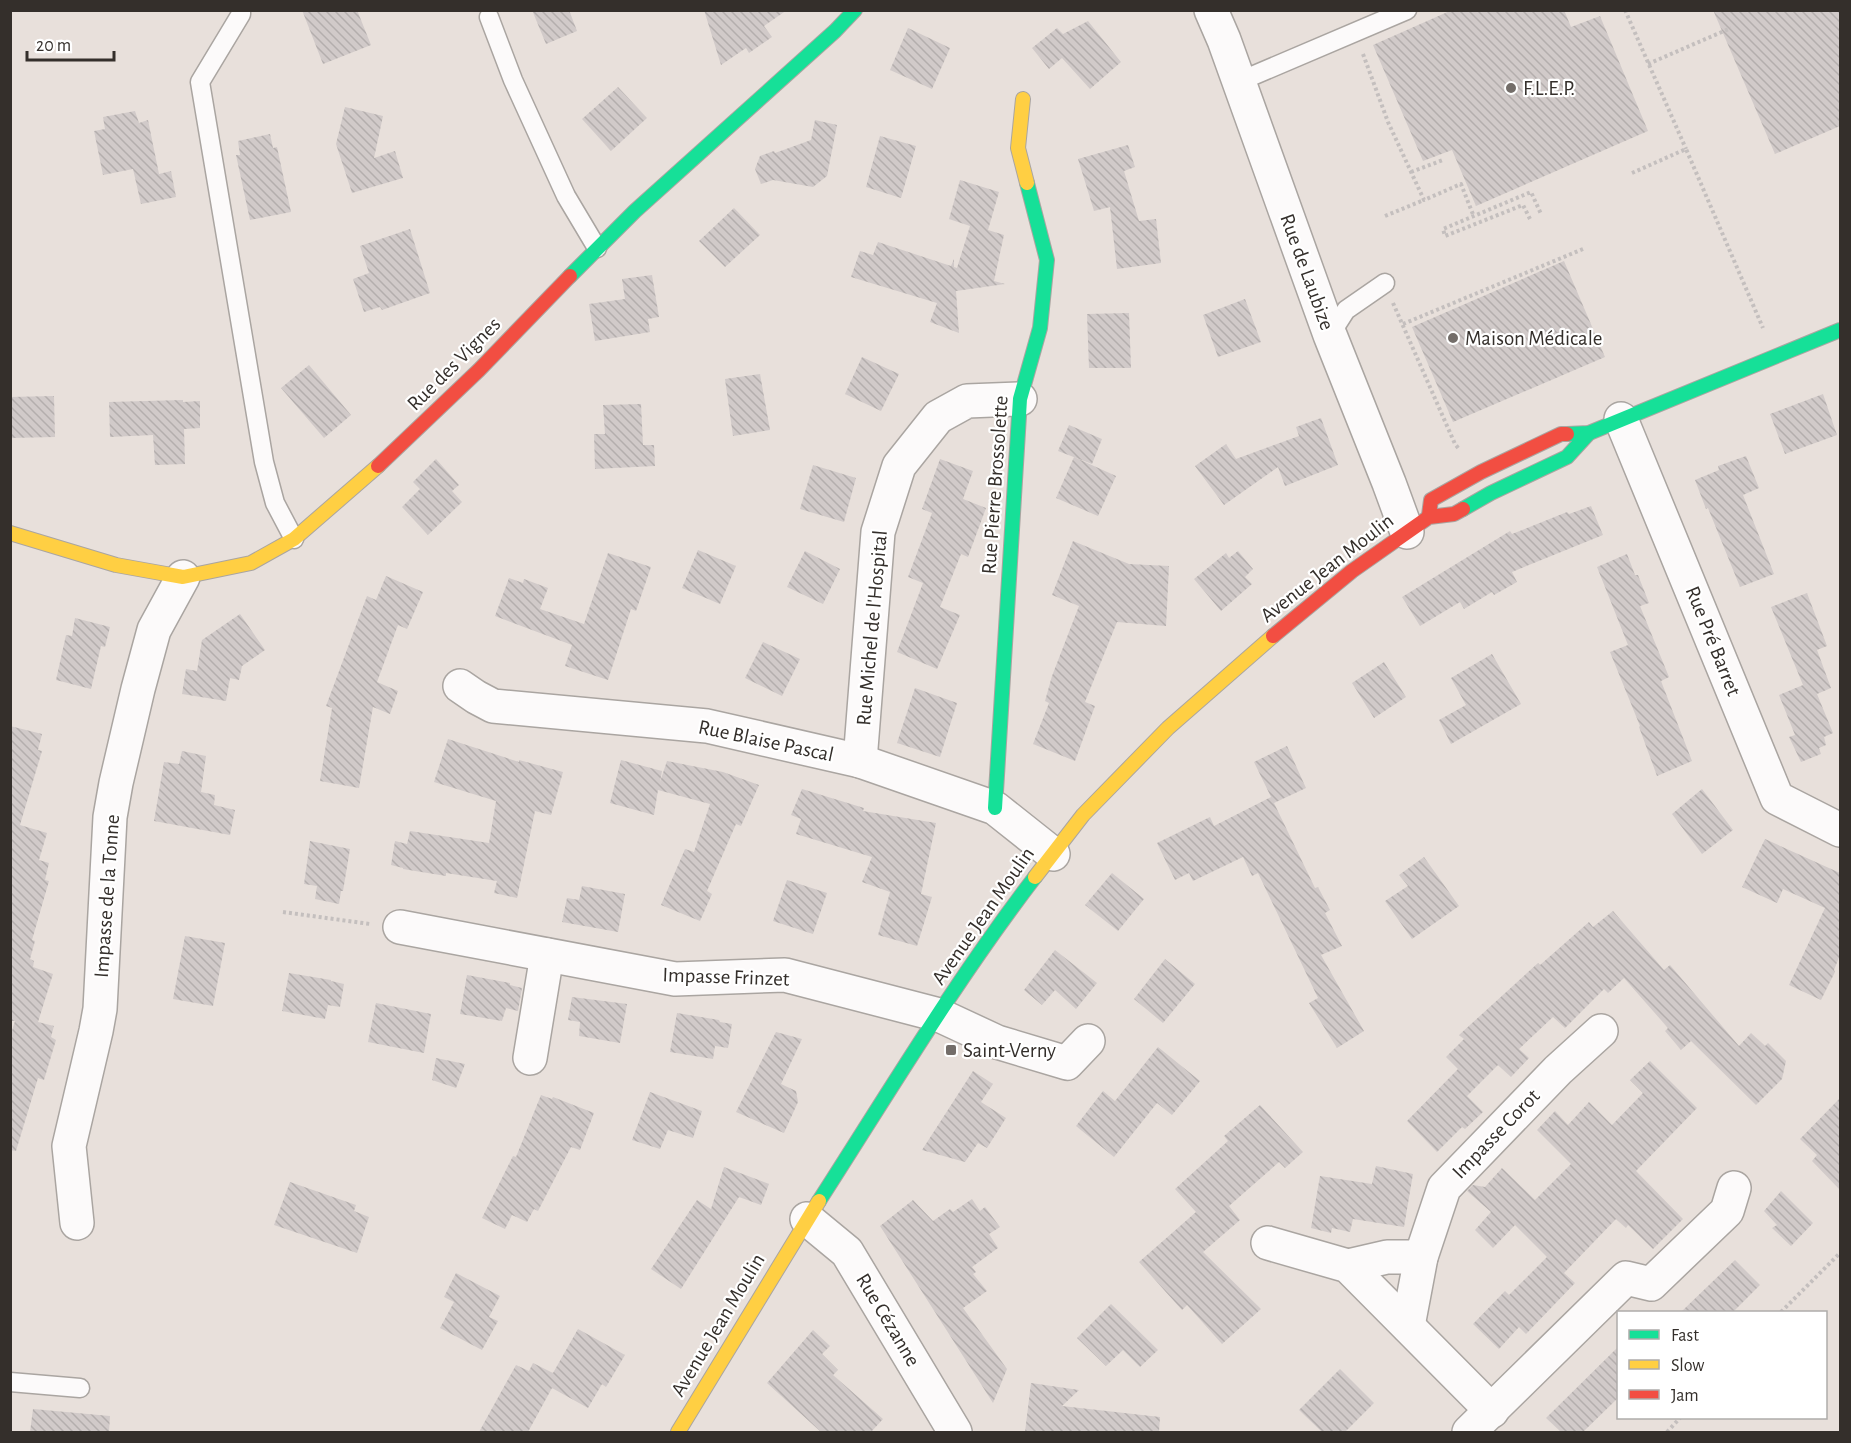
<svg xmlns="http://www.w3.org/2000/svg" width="1851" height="1443" font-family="'Alegreya Sans',sans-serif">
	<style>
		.building { fill: url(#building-back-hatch) }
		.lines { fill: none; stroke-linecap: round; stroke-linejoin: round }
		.lane-casing { stroke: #aaa5a1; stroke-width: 21 }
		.street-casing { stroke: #aaa5a1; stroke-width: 36 }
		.fast-casing { stroke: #aaa5a1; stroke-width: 16 }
		.slow-casing { stroke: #aaa5a1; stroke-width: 16 }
		.jam-casing { stroke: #aaa5a1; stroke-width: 16 }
		.path { stroke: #c4bfbe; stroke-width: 4; stroke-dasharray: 3 3; stroke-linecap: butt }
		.lane { stroke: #fcfafa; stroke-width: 18 }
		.street { stroke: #fcfafa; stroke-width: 33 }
		.fast { stroke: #16e098; stroke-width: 14 }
		.slow { stroke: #ffcf43; stroke-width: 14 }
		.jam { stroke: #f24e42; stroke-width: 14 }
		.poi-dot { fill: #736d69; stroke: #fff; stroke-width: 2 }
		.labels { text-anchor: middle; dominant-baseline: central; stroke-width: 4.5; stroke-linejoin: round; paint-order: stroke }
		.poi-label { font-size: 21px; fill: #342f2b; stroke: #fff; text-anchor: start }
		.street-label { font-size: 21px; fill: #342f2b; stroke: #fff }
	</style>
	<defs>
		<pattern id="building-back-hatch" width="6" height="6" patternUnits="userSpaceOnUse" patternTransform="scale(1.5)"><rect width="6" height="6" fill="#d1cac9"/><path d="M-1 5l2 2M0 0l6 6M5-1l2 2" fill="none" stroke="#b4aead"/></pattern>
	</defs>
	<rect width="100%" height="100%" fill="#e8e0db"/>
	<g class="building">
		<path d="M 302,10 L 357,10 L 371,45 L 323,64 Z"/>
		<path d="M 532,10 L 569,10 L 577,31 L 546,44 Z"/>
		<path d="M 704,10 L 787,10 L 764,26 L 772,37 L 749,53 L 746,48 L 721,65 Z"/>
		<path d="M 1452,10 L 1564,10 L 1571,27 L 1600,16 L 1648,131 L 1476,206 L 1452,150 L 1423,161 L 1373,45 Z"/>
		<path d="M 1713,10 L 1840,10 L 1840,126 L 1775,154 Z"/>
		<path d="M 1088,21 L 1121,62 L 1090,89 L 1062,58 L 1049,69 L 1032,48 L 1057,28 L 1063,34 Z"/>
		<path d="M 908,28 L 950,48 L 932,89 L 890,70 Z"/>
		<path d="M 618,87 L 647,118 L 611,151 L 582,119 Z"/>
		<path d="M 345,107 L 383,116 L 374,158 L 395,151 L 403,178 L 352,193 L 336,144 Z"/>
		<path d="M 135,111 L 139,123 L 148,120 L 159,174 L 171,171 L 176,197 L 141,204 L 133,169 L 103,175 L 94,131 L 105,129 L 103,117 Z"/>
		<path d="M 815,120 L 837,125 L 827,176 L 813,187 L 773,180 L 761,184 L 755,169 L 760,156 L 774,151 L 775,153 L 811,140 Z"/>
		<path d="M 270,134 L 273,148 L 277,147 L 291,212 L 250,220 L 236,155 L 240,155 L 238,141 Z"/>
		<path d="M 880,136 L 916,146 L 901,198 L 866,187 Z"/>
		<path d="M 1128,145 L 1135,167 L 1124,171 L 1139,221 L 1156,219 L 1161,263 L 1117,269 L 1110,207 L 1094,211 L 1078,159 Z"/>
		<path d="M 960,180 L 999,192 L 988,230 L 1004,235 L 994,281 L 1005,284 L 956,291 L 959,333 L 930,322 L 937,303 L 851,277 L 860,251 L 873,255 L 878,242 L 951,266 L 954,259 L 954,267 L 957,268 L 970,226 L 949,219 Z"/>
		<path d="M 734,208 L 760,235 L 725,267 L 699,241 Z"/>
		<path d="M 410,229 L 430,293 L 382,310 L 380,307 L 364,312 L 353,279 L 369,273 L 360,246 Z"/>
		<path d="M 1564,261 L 1605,357 L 1453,422 L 1412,327 Z"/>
		<path d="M 652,275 L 659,317 L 648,319 L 650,332 L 595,341 L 589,304 L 625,299 L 622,279 Z"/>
		<path d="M 1245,299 L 1261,342 L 1218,357 L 1203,315 Z"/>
		<path d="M 1129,313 L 1131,368 L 1089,368 L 1087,314 Z"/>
		<path d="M 862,357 L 899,374 L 881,411 L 845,394 Z"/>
		<path d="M 309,365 L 351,415 L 324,438 L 281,388 Z"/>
		<path d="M 760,374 L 770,430 L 733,436 L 725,379 Z"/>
		<path d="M 1823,394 L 1837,435 L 1785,454 L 1770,414 Z"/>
		<path d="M 54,396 L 55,437 L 10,438 L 10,397 Z"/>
		<path d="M 183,400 L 183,402 L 200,401 L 200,428 L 184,429 L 185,464 L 155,465 L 153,435 L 110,437 L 109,402 Z"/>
		<path d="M 641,404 L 643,445 L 654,445 L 655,466 L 595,469 L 594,434 L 605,434 L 603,405 Z"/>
		<path d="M 1321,418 L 1338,465 L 1285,486 L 1278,467 L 1224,505 L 1195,466 L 1226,444 L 1236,459 L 1299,436 L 1296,427 Z"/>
		<path d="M 1069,425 L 1102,439 L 1092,464 L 1058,451 Z"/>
		<path d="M 1746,456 L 1759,488 L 1743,495 L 1774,574 L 1740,587 L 1708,508 L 1706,509 L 1695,480 L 1719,470 L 1718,466 Z"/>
		<path d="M 1074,457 L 1116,476 L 1098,516 L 1056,498 Z"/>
		<path d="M 436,459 L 459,485 L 452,491 L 462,502 L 428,535 L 402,507 L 420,489 L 413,482 Z"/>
		<path d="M 940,459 L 973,471 L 963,499 L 986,508 L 968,557 L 961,554 L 940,607 L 960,615 L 937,669 L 897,652 L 923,583 L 908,577 L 932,513 L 922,509 Z"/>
		<path d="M 813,465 L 856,478 L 844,522 L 800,509 Z"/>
		<path d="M 1591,506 L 1603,535 L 1512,572 L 1517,582 L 1494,595 L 1492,592 L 1464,609 L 1460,602 L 1420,626 L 1402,597 L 1510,531 L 1512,534 L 1567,512 L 1569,514 Z"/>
		<path d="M 1073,541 L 1129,564 L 1169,566 L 1166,626 L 1117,622 L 1085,702 L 1095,706 L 1075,761 L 1033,744 L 1049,703 L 1045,701 L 1052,676 L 1079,606 L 1052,595 Z"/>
		<path d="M 698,550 L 736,566 L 720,604 L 682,588 Z"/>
		<path d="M 805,551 L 840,569 L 823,604 L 787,587 Z"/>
		<path d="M 1238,551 L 1253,569 L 1245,577 L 1252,584 L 1221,611 L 1194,579 L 1226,553 L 1229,558 Z"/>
		<path d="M 608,553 L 651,567 L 636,611 L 631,609 L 608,680 L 565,666 L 572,645 L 495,616 L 509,578 L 523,583 L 524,579 L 548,588 L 540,609 L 584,624 Z"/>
		<path d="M 1627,554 L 1635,575 L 1638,575 L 1649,603 L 1640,606 L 1669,677 L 1661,681 L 1692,761 L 1657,776 L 1639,727 L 1640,726 L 1610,652 L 1628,645 L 1597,567 Z"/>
		<path d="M 386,576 L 423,592 L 407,629 L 398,625 L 377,682 L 398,691 L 390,714 L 373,707 L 359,788 L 320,781 L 332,708 L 326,706 L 367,596 L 376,600 Z"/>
		<path d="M 1807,593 L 1827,646 L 1817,650 L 1831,688 L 1817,694 L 1833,733 L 1824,737 L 1826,745 L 1819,748 L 1821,754 L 1801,762 L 1789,737 L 1795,735 L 1779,695 L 1803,685 L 1771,607 Z"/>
		<path d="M 240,614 L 265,650 L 242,666 L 239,680 L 230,678 L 226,701 L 182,694 L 186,669 L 197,671 L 202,640 Z"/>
		<path d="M 75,618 L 110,627 L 105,647 L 101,646 L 91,689 L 56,680 L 66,635 L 72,636 Z"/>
		<path d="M 763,642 L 800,659 L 782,696 L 745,678 Z"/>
		<path d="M 1492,654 L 1521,704 L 1451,744 L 1439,720 L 1466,705 L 1451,678 Z"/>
		<path d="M 1384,662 L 1406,697 L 1374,718 L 1352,683 Z"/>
		<path d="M 915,688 L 957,703 L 940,757 L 897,743 Z"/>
		<path d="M 10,726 L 42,734 L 38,750 L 42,751 L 20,825 L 47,833 L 39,860 L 49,863 L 45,880 L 49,881 L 32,940 L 35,941 L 30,959 L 34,961 L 33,967 L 53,974 L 38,1022 L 54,1026 L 51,1037 L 56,1040 L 44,1080 L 38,1078 L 16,1151 L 10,1150 L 10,1037 L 15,1021 L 10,1021 Z"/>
		<path d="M 448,739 L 519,762 L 519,760 L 563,772 L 551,815 L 535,811 L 517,898 L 494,893 L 497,881 L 446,873 L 446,876 L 403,869 L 403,868 L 391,865 L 395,841 L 407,844 L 410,831 L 489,843 L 496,801 L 434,782 Z"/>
		<path d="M 1287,746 L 1306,788 L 1274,803 L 1315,888 L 1318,887 L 1330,910 L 1325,913 L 1342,946 L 1321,955 L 1364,1031 L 1337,1048 L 1309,1003 L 1318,998 L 1258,873 L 1252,876 L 1243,857 L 1193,881 L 1189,873 L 1175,880 L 1157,843 L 1210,817 L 1214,826 L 1271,797 L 1254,762 Z"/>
		<path d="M 182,751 L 206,756 L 201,792 L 215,795 L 214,805 L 235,810 L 230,835 L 154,821 L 164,762 L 179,764 Z"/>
		<path d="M 621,760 L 662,771 L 660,782 L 667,761 L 723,772 L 759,785 L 741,826 L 736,824 L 707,891 L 712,894 L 700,921 L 661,905 L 685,849 L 694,852 L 710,804 L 658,790 L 654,815 L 610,803 Z"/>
		<path d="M 802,789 L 864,808 L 863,811 L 936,823 L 921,894 L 932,897 L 917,946 L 878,935 L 890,892 L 862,882 L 872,857 L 796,834 L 801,819 L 791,815 Z"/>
		<path d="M 1702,789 L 1733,830 L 1702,854 L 1672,814 Z"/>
		<path d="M 1765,839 L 1840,873 L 1840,955 L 1834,970 L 1835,972 L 1821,1000 L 1789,985 L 1825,908 L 1783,889 L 1777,903 L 1742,887 Z"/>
		<path d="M 310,841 L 350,849 L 343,891 L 341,891 L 339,904 L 315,899 L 317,886 L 304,884 Z"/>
		<path d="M 1424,857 L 1459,906 L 1412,939 L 1385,901 L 1408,886 L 1399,875 Z"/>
		<path d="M 1112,873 L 1144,899 L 1118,931 L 1085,905 Z"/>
		<path d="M 787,880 L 827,893 L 813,934 L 773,921 Z"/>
		<path d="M 582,886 L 625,894 L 618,932 L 562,922 L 567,898 L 579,900 Z"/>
		<path d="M 1613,911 L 1664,970 L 1670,965 L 1739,1046 L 1751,1033 L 1765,1046 L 1768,1043 L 1786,1061 L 1782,1079 L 1756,1105 L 1691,1041 L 1681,1050 L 1665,1031 L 1668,1028 L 1624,978 L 1608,993 L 1604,989 L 1565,1028 L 1553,1017 L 1519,1049 L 1529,1058 L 1511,1077 L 1498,1065 L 1467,1096 L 1483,1112 L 1465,1129 L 1462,1127 L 1437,1152 L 1407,1121 L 1458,1069 L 1446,1057 L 1464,1039 L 1459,1035 L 1538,963 L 1540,965 L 1589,922 L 1593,927 Z"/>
		<path d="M 185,936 L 225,943 L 213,1006 L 173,999 Z"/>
		<path d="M 1055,950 L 1097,983 L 1076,1009 L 1055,990 L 1042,1005 L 1024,990 Z"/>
		<path d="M 1165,959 L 1195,984 L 1163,1023 L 1134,999 Z"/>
		<path d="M 289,973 L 331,980 L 331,981 L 344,984 L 340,1007 L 328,1005 L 325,1019 L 282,1011 Z"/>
		<path d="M 467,975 L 510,983 L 510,985 L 522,988 L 518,1011 L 506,1008 L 502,1021 L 460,1014 Z"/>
		<path d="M 572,997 L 627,1004 L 620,1043 L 579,1036 L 580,1022 L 568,1020 Z"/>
		<path d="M 376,1003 L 431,1014 L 424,1053 L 368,1042 Z"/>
		<path d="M 677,1013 L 719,1020 L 720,1022 L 732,1024 L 728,1048 L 715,1046 L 713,1059 L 670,1052 Z"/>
		<path d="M 776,1032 L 802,1039 L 781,1084 L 796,1091 L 798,1102 L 784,1133 L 736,1112 Z"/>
		<path d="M 1158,1047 L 1200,1081 L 1172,1115 L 1157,1103 L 1114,1157 L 1076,1126 L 1103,1091 L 1115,1101 Z"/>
		<path d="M 436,1058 L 465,1064 L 456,1088 L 432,1080 Z"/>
		<path d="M 1650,1061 L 1697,1108 L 1636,1171 L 1683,1219 L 1653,1249 L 1628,1225 L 1626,1228 L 1616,1219 L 1564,1273 L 1575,1283 L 1526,1334 L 1519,1327 L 1499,1349 L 1473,1324 L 1505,1291 L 1509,1295 L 1547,1257 L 1515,1225 L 1493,1248 L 1475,1230 L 1491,1212 L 1467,1191 L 1473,1185 L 1485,1187 L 1502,1168 L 1535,1200 L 1571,1164 L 1537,1130 L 1555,1111 L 1568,1125 L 1589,1102 L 1612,1125 L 1643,1093 L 1630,1080 Z"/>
		<path d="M 973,1071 L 993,1084 L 981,1102 L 1006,1118 L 987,1148 L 978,1143 L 965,1162 L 922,1150 Z"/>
		<path d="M 650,1092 L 702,1111 L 693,1138 L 668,1130 L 660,1149 L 632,1140 Z"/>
		<path d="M 541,1095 L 552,1099 L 553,1097 L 594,1113 L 580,1150 L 571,1147 L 538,1211 L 534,1209 L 527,1222 L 512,1215 L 505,1229 L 482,1218 L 513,1156 L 516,1157 Z"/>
		<path d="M 1840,1098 L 1840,1190 L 1812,1161 L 1817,1155 L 1800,1139 Z"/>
		<path d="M 1260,1105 L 1303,1152 L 1285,1168 L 1279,1162 L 1229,1206 L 1240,1220 L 1203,1252 L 1261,1309 L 1222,1344 L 1187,1305 L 1182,1310 L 1139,1262 L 1196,1212 L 1175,1189 L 1228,1141 L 1224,1136 Z"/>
		<path d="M 1376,1166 L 1413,1174 L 1404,1227 L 1353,1219 L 1350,1232 L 1332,1228 L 1331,1233 L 1311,1228 L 1320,1176 L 1372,1184 Z"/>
		<path d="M 724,1167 L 769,1184 L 761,1205 L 739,1197 L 681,1289 L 651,1269 L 697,1200 L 711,1209 Z"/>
		<path d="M 290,1182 L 356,1205 L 354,1211 L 369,1217 L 357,1253 L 274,1225 Z"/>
		<path d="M 1781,1191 L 1813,1223 L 1791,1246 L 1772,1228 L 1777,1225 L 1764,1211 Z"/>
		<path d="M 972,1199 L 980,1211 L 985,1207 L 1000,1227 L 989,1234 L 998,1248 L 972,1267 L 976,1272 L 973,1274 L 987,1291 L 963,1308 L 1007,1369 L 993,1403 L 880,1226 L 913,1200 L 933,1221 L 950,1209 L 953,1212 Z"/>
		<path d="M 1735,1260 L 1760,1285 L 1733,1312 L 1681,1312 Z"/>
		<path d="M 456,1273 L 500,1296 L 489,1317 L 498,1321 L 482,1350 L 440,1328 L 454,1302 L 444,1297 Z"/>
		<path d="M 1111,1304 L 1158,1350 L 1140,1367 L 1123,1350 L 1106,1366 L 1077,1338 Z"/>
		<path d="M 578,1329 L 625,1355 L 606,1387 L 602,1384 L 588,1408 L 552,1388 L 528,1432 L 479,1432 L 516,1365 L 529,1371 L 533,1363 L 553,1373 Z"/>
		<path d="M 813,1330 L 830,1346 L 822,1354 L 838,1370 L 833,1375 L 883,1419 L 871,1432 L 821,1432 L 767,1383 Z"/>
		<path d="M 1618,1347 L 1618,1398 L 1583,1432 L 1561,1432 L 1546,1418 Z"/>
		<path d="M 1340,1369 L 1374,1403 L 1345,1432 L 1322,1432 L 1299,1410 Z"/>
		<path d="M 1031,1383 L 1079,1390 L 1062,1406 L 1160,1417 L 1159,1432 L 1025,1432 Z"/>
		<path d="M 33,1409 L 110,1416 L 109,1432 L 30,1432 Z"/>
	</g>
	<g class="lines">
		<defs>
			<g id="lane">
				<path d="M 241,10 L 241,14 L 200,82 L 264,462 L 275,503 L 294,539"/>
				<path d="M 489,17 L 513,80 L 566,196 L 597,248"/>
				<path d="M 1238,82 L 1407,10"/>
				<path d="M 1330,335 L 1346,310 L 1385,283"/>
				<path d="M 10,1382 L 80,1388"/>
			</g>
			<g id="street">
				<path d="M 1211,10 L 1224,40 L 1330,335 L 1389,483 L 1407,532"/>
				<path d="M 1621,419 L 1777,798 L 1840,830"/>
				<path d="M 460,686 L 476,697 L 493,706 L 707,726 L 860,761 L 995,808 L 1053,854"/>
				<path d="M 860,761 L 878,532 L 899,466 L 938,417 L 967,401 L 1020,399"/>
				<path d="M 400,927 L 675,979 L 785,975 L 939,1015 L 997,1042 L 1067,1063 L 1088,1041"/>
				<path d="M 530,1058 L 547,955"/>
				<path d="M 807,1219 L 847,1252 L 955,1432"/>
				<path d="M 77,1223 L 69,1146 L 96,1031 L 100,1009 L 110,817 L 116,783 L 138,689 L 154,630 L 183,577"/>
				<path d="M 1268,1243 L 1348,1266 L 1492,1411"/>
				<path d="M 1348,1266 L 1387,1257 L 1421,1257"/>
				<path d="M 1408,1326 L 1421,1257 L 1444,1188 L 1558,1070 L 1601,1031"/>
				<path d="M 1469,1432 L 1626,1278 L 1651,1284 L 1727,1211 L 1734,1188"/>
			</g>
			<g id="fast">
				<path d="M 570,276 L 635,211 L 835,31 L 855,10"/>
				<path d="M 1567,434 L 1589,433 L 1840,330"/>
				<path d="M 1463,509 L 1491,493 L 1567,457 L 1589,433"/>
				<path d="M 995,808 L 1020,399 L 1040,328 L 1047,260 L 1027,183"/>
				<path d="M 819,1201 C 889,1092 956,980 1035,877"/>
			</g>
			<g id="slow">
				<path d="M 1023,99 L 1018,148 L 1027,183"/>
				<path d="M 10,533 L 116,565 L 183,577 L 251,563 L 294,539 L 378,466"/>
				<path d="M 1035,877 L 1083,815 L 1168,728 L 1273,636"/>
				<path d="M 678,1432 L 819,1201"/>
			</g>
			<g id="jam">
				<path d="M 378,466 L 479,370 L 570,276"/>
				<path d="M 1429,515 L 1431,500 L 1481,472 L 1561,434 L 1567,434"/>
				<path d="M 1273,636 L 1352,571 L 1429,517 L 1454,514 L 1463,509"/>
			</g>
		</defs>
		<use href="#lane" class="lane-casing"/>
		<use href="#street" class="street-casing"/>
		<use href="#fast" class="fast-casing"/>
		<use href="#slow" class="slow-casing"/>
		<use href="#jam" class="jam-casing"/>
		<g class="path">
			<path d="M 1625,10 L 1686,149"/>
			<path d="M 1363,54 L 1388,122 L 1424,200 L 1461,184 L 1474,217"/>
			<path d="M 1648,64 L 1731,28"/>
			<path d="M 1411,172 L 1443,160"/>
			<path d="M 1632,173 L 1686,149 L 1763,328"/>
			<path d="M 1385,216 L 1424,200"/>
			<path d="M 1530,219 L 1523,205 L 1445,236 L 1443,229 L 1531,192 L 1541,214"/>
			<path d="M 1393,303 L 1455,444 L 1459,449"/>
			<path d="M 1403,324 L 1583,249"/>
			<path d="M 283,912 L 370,924"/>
			<path d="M 1781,1312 L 1840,1253"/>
			<path d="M 1667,1432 L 1680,1418"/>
		</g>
		<use href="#lane" class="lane"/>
		<use href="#street" class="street"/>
		<use href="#fast" class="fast"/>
		<use href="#slow" class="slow"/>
		<use href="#jam" class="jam"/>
	</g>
	<g class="poi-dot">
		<circle cx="1511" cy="88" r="6"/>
		<circle cx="1453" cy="338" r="6"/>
		<rect x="945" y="1044" width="12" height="12" rx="3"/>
	</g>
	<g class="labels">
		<g class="poi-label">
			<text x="1523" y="88">F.L.E.P.</text>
			<text x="1465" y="338">Maison Médicale</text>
			<text x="963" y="1050">Saint-Verny</text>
		</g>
		<g class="street-label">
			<text transform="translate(1307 272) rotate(70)">Rue de Laubize</text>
			<text transform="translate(454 364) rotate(-45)">Rue des Vignes</text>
			<text transform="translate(995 485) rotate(-86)">Rue Pierre Brossolette</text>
			<text transform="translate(1327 568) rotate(-38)">Avenue Jean Moulin</text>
			<text transform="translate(872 628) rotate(-85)">Rue Michel de l'Hospital</text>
			<text transform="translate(1713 641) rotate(68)">Rue Pré Barret</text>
			<text transform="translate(766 741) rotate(12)">Rue Blaise Pascal</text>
			<text transform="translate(107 896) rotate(-86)">Impasse de la Tonne</text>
			<text transform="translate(983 916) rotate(-55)">Avenue Jean Moulin</text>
			<text transform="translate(726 977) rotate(2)">Impasse Frinzet</text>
			<text transform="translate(1496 1134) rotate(-46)">Impasse Corot</text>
			<text transform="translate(888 1320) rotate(59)">Rue Cézanne</text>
			<text transform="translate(718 1325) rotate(-59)">Avenue Jean Moulin</text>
		</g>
	</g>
	<rect width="1851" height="1443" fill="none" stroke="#342f2b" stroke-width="24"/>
	<rect x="1617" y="1311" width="210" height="108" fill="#ffffff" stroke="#aeacaa" stroke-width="1.5"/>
	<rect x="1629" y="1330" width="30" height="9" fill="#16e098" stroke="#aeacaa" stroke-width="1.5"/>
	<text x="1671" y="1341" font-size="18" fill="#342f2b">Fast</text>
	<rect x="1629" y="1360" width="30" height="9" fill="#ffcf43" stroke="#aeacaa" stroke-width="1.5"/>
	<text x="1671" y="1371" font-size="18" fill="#342f2b">Slow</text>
	<rect x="1629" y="1390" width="30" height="9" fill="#f24e42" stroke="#aeacaa" stroke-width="1.5"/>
	<text x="1671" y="1401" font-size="18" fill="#342f2b">Jam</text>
	<path d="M27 51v9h87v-9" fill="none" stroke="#342f2b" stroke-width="3"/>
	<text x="36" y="51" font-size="18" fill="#342f2b" stroke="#ffffff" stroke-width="4.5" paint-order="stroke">20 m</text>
</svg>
